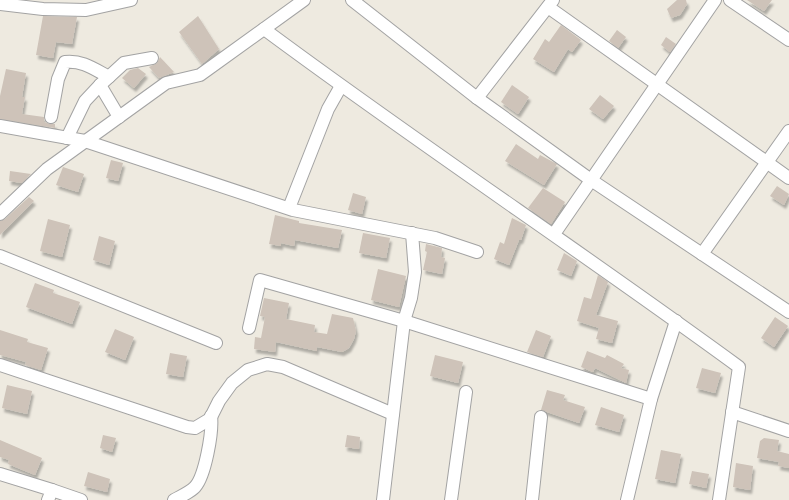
<svg xmlns="http://www.w3.org/2000/svg" width="789" height="500" font-family="Figtree,sans-serif">
	<style>
		.building { fill: #cec3b9; filter: url(#shadow) }
		.lines { fill: none; stroke-linecap: round; stroke-linejoin: round }
		.minor-casing { stroke: #a3a3a3; stroke-width: 14 }
		.minor { stroke: #fff; stroke-width: 12 }
	</style>
	<defs>
		<filter id="shadow"><feDropShadow dx="2" dy="4" stdDeviation="1" flood-color="#0004"/></filter>
	</defs>
	<rect width="100%" height="100%" fill="#eeeae0"/>
	<g class="building">
		<path d="M 677,0 L 686,0 L 687,4 L 680,15 L 671,18 L 667,9 Z"/>
		<path d="M 747,0 L 772,0 L 764,11 Z"/>
		<path d="M 43,16 L 77,17 L 72,44 L 56,42 L 53,58 L 36,55 Z"/>
		<path d="M 198,16 L 219,49 L 202,64 L 179,32 Z"/>
		<path d="M 561,25 L 581,40 L 572,52 L 568,49 L 554,72 L 533,59 L 545,39 L 549,42 Z"/>
		<path d="M 617,30 L 626,37 L 618,48 L 609,41 Z"/>
		<path d="M 666,37 L 676,44 L 670,52 L 661,45 Z"/>
		<path d="M 160,57 L 174,72 L 159,78 L 149,67 L 157,63 Z"/>
		<path d="M 138,68 L 146,74 L 134,88 L 122,78 L 130,70 Z"/>
		<path d="M 6,69 L 26,73 L 22,97 L 25,97 L 22,114 L 44,117 L 44,122 L 50,124 L 55,124 L 55,128 L 0,119 L 0,96 Z"/>
		<path d="M 512,85 L 529,97 L 518,114 L 501,102 Z"/>
		<path d="M 600,95 L 614,106 L 603,119 L 589,109 Z"/>
		<path d="M 516,144 L 538,159 L 540,155 L 557,164 L 544,185 L 505,161 Z"/>
		<path d="M 111,160 L 123,163 L 118,181 L 106,178 Z"/>
		<path d="M 63,167 L 84,174 L 78,192 L 56,185 Z"/>
		<path d="M 10,171 L 31,174 L 22,183 L 9,181 Z"/>
		<path d="M 777,186 L 789,194 L 784,205 L 770,196 Z"/>
		<path d="M 543,188 L 565,202 L 551,224 L 528,208 Z"/>
		<path d="M 353,193 L 366,197 L 362,214 L 348,210 Z"/>
		<path d="M 29,197 L 34,201 L 0,235 L 0,221 L 5,219 Z"/>
		<path d="M 275,215 L 299,221 L 299,223 L 342,230 L 338,248 L 295,240 L 294,246 L 281,243 L 281,246 L 269,244 Z"/>
		<path d="M 512,218 L 526,225 L 521,240 L 519,240 L 509,265 L 494,259 L 500,242 L 504,244 Z"/>
		<path d="M 48,219 L 70,225 L 62,257 L 40,251 Z"/>
		<path d="M 363,233 L 390,238 L 386,258 L 359,253 Z"/>
		<path d="M 99,236 L 115,241 L 109,265 L 93,260 Z"/>
		<path d="M 426,244 L 442,248 L 441,257 L 445,258 L 442,274 L 423,270 L 427,252 L 425,251 Z"/>
		<path d="M 564,253 L 577,261 L 571,276 L 557,270 Z"/>
		<path d="M 378,269 L 406,276 L 399,307 L 371,300 Z"/>
		<path d="M 598,275 L 608,282 L 596,315 L 618,321 L 612,343 L 596,339 L 599,328 L 577,321 L 584,297 L 591,299 Z"/>
		<path d="M 35,283 L 54,290 L 53,293 L 80,302 L 72,324 L 26,307 Z"/>
		<path d="M 264,298 L 289,303 L 286,319 L 315,325 L 314,332 L 327,334 L 332,314 L 353,318 L 356,331 L 354,339 L 349,348 L 342,352 L 317,347 L 317,351 L 276,342 L 275,352 L 254,349 L 255,337 L 261,338 L 265,317 L 260,316 Z"/>
		<path d="M 775,317 L 788,326 L 774,347 L 761,338 Z"/>
		<path d="M 115,329 L 134,337 L 125,360 L 105,352 Z"/>
		<path d="M 0,330 L 28,339 L 27,342 L 48,348 L 41,370 L 25,365 L 26,362 L 0,355 Z"/>
		<path d="M 536,330 L 551,336 L 543,357 L 527,352 Z"/>
		<path d="M 587,351 L 605,358 L 607,355 L 624,364 L 621,368 L 629,370 L 626,383 L 595,368 L 593,372 L 581,367 Z"/>
		<path d="M 170,353 L 187,356 L 183,377 L 166,374 Z"/>
		<path d="M 435,355 L 463,362 L 458,383 L 430,376 Z"/>
		<path d="M 702,368 L 721,373 L 715,393 L 696,388 Z"/>
		<path d="M 7,385 L 32,391 L 27,414 L 2,408 Z"/>
		<path d="M 547,390 L 565,395 L 563,400 L 585,407 L 579,423 L 541,410 Z"/>
		<path d="M 601,407 L 624,415 L 619,432 L 595,425 Z"/>
		<path d="M 103,435 L 116,438 L 112,452 L 100,448 Z"/>
		<path d="M 347,435 L 360,437 L 359,449 L 345,447 Z"/>
		<path d="M 764,438 L 779,440 L 777,451 L 789,454 L 789,468 L 778,466 L 779,462 L 757,458 L 760,441 Z"/>
		<path d="M 0,440 L 42,458 L 35,475 L 8,464 L 9,460 L 0,457 Z"/>
		<path d="M 661,450 L 681,454 L 675,483 L 655,479 Z"/>
		<path d="M 736,463 L 753,466 L 750,490 L 733,487 Z"/>
		<path d="M 692,471 L 709,474 L 706,488 L 689,484 Z"/>
		<path d="M 88,472 L 110,479 L 107,492 L 84,486 Z"/>
	</g>
	<g class="lines">
		<defs>
			<g id="minor">
				<path d="M 352,0 L 477,98 L 591,180 L 789,312"/>
				<path d="M 730,0 L 789,40"/>
				<path d="M 0,4 L 43,9 L 86,10 L 131,0"/>
				<path d="M 548,7 L 789,178"/>
				<path d="M 264,29 C 420,145 582,252 739,367 L 719,500"/>
				<path d="M 100,85 L 119,117"/>
				<path d="M 477,98 L 553,0"/>
				<path d="M 51,117 L 58,79 L 65,62 C 82,60 94,69 109,77"/>
				<path d="M 0,126 L 85,141 L 293,210 L 435,238 L 477,252"/>
				<path d="M 67,138 L 85,101 L 100,85 L 124,63 L 152,58"/>
				<path d="M 289,208 L 328,109 L 341,86"/>
				<path d="M 0,214 L 47,169 L 166,83 L 200,75 L 304,0"/>
				<path d="M 554,234 L 715,0"/>
				<path d="M 702,254 L 789,131"/>
				<path d="M 0,256 L 216,343"/>
				<path d="M 249,328 L 260,280 L 404,321 L 651,399"/>
				<path d="M 0,365 L 187,427 L 195,428 L 210,419 L 219,401 L 232,383 L 248,370 L 267,364 L 283,367 L 393,414"/>
				<path d="M 732,412 L 789,431"/>
				<path d="M 0,474 L 52,490 L 48,500"/>
				<path d="M 52,490 L 81,500"/>
				<path d="M 174,500 C 181,496 189,493 195,487 C 205,476 213,432 211,416"/>
				<path d="M 383,500 L 404,321 L 411,298 L 415,272 L 412,233"/>
				<path d="M 451,500 L 466,392"/>
				<path d="M 532,500 L 541,417"/>
				<path d="M 627,500 L 651,399 L 676,321"/>
			</g>
		</defs>
		<use href="#minor" class="minor-casing"/>
		<use href="#minor" class="minor"/>
	</g>
</svg>
